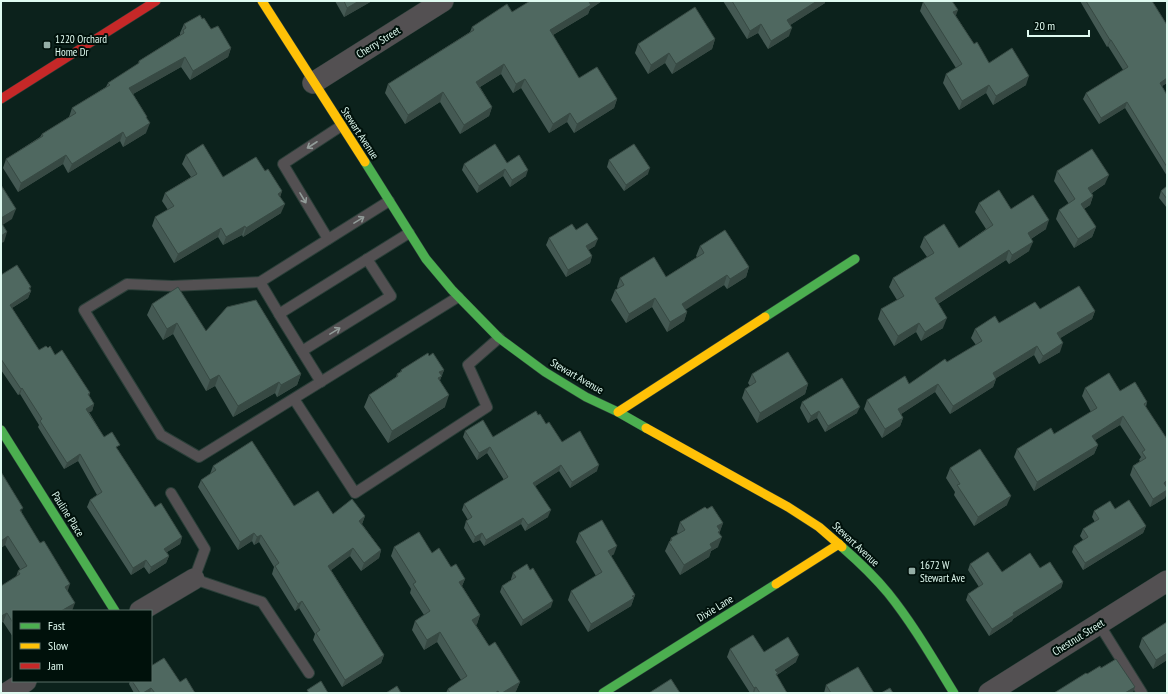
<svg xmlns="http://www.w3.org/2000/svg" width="1168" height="694" font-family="'PT Sans Narrow',sans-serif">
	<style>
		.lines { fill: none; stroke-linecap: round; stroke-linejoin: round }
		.lane-casing { stroke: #2b3f39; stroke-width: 12 }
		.street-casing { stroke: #2b3f39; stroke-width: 22 }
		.fast-casing { stroke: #2b3f39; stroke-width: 10 }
		.slow-casing { stroke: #2b3f39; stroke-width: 10 }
		.jam-casing { stroke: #2b3f39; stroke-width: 10 }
		.lane { stroke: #535052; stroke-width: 10 }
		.street { stroke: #535052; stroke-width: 21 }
		.fast { stroke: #4caf50; stroke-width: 9 }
		.slow { stroke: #ffc107; stroke-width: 9 }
		.jam { stroke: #c62828; stroke-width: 9 }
		.wall { fill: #445953 }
		.shaded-wall { fill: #374943 }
		.building { fill: #4f6860; stroke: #374943 }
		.oneway { stroke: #929c99 }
		.poi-dot { fill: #95aea6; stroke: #00110b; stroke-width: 1.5 }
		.labels { text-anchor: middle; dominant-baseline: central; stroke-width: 4; stroke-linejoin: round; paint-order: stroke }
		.poi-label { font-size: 11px; fill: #dffaf0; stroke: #00110b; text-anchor: start }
		.street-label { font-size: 11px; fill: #dffaf0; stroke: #00110b }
	</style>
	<rect width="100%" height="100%" fill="#0c221c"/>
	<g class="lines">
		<defs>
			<g id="lane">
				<path d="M 389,201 L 260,282 L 172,286 L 127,284 L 84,310 L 161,435 L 199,457 L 458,297"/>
				<path d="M 328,239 L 283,164 L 341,126"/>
				<path d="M 260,282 L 279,314"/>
				<path d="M 302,351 L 391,296 L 367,259"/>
				<path d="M 321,382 L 279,314 L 409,233"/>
				<path d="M 294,399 L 355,493 L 487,407 L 468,365 L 499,338"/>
				<path d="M 171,493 L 205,549 L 194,579 L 262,602 L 309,673"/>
				<path d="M 1099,624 L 1142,693"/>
			</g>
			<g id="street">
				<path d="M 313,83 L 443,1"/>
				<path d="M 140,611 L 194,579"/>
				<path d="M 7,693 L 26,681"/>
				<path d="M 989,693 L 1167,581"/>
			</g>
			<g id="fast">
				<path d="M 365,162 L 426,259 L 452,290 L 499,338 L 545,372 L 586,397 L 618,412 L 646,428"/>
				<path d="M 765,317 L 855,259"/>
				<path d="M 1,430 L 115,611"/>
				<path d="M 842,547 C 858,561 874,576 888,593 C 913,624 933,659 954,693"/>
				<path d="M 603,693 L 776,584"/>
			</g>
			<g id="slow">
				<path d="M 262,1 L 365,162"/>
				<path d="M 618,412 L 765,317"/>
				<path d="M 646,428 L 788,507 L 819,527 L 842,547"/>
				<path d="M 776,584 L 839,544"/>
			</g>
			<path id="jam" d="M 1,99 L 156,1"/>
		</defs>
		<use href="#lane" class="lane-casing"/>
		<use href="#street" class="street-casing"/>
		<use href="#fast" class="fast-casing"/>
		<use href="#slow" class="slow-casing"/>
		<use href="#jam" class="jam-casing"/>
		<use href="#lane" class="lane"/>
		<use href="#street" class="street"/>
		<use href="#fast" class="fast"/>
		<use href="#slow" class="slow"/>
		<use href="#jam" class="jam"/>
	</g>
	<g class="wall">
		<path d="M 335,1 L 372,1 L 344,17 Z"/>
		<path d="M 530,1 L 602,1 L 590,9 L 588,14 L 553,35 L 579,78 L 617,99 L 614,108 L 574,133 L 567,122 L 549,133 L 521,88 L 513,93 L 501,74 L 480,87 L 492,107 L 489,116 L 460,134 L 440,102 L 405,124 L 385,93 L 388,84 L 470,32 L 472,27 L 512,12 Z"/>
		<path d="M 723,1 L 825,1 L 825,3 L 790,25 L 789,36 L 768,49 L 758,33 L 747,39 Z"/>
		<path d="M 1080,1 L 1152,1 L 1167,25 L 1167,83 L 1162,86 L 1167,95 L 1167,176 L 1125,108 L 1099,124 L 1083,99 L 1086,93 L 1123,70 L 1108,46 L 1107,47 Z"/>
		<path d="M 923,2 L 956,16 L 974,44 L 989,63 L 1026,85 L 993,105 L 986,93 L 959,110 L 943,83 L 946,74 L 956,68 L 920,11 Z"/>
		<path d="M 202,19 L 211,29 L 231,48 L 228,57 L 190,80 L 181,67 L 133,94 L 147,117 L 146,133 L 123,147 L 120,141 L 68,173 L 63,164 L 18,192 L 3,168 L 6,159 L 40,137 L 42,134 L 69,117 L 72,108 L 106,87 L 108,83 L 138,64 L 139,61 L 180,35 L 180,33 L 184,24 Z"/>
		<path d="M 715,39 L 712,49 L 672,74 L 665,63 L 648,74 L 635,53 L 638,44 Z"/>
		<path d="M 186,155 L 223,177 L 265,171 L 282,191 L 280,197 L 281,213 L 243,237 L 242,235 L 223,245 L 218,237 L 174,263 L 152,226 L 155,217 L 168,210 L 162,201 L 165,193 L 191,177 L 182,164 Z"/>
		<path d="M 609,160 L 648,174 L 624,191 L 607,167 Z"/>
		<path d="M 507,163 L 526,176 L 510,187 L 503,176 L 477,193 L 462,170 L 464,164 Z"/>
		<path d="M 1057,171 L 1105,184 L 1092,193 L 1093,196 L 1090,205 L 1084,209 L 1096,227 L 1092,237 L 1074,248 L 1056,219 L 1059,210 L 1069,204 L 1054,181 Z"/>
		<path d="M 1167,186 L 1167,208 L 1159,198 L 1161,191 Z"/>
		<path d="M 979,203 L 1011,209 L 1046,229 L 1031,239 L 1029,251 L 1009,264 L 1006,260 L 938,304 L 943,328 L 921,341 L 916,332 L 894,346 L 878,319 L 881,309 L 897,300 L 889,287 L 893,278 L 927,257 L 920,247 L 924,237 L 959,248 L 986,229 L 975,212 Z"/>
		<path d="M 576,230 L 595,246 L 588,250 L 592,256 L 590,263 L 566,277 L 546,245 L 549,238 Z"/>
		<path d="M 700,246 L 749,267 L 746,277 L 727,289 L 724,285 L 685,309 L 687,312 L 684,321 L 667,332 L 652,307 L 626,323 L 611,300 L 615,290 L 618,289 L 617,287 L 620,278 L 666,277 L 697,257 L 696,256 Z"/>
		<path d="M 1,275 L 30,290 L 31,291 L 28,298 L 12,308 L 39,350 L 48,348 L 55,355 L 90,393 L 89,396 L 94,404 L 92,411 L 89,412 L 104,437 L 118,450 L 155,507 L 182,537 L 180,544 L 167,552 L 169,556 L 166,563 L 149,574 L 144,567 L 131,575 L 87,507 L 90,500 L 97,495 L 78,461 L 64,469 L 38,427 L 39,425 L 20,394 L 18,395 L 1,370 Z"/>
		<path d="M 152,304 L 206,331 L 301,374 L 297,385 L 277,397 L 275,393 L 233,417 L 215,386 L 206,391 L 173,334 L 163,340 L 147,315 Z"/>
		<path d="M 1040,309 L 1095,311 L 1092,319 L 1060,338 L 1060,352 L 1039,364 L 1034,355 L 996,378 L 996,379 L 993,387 L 950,414 L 935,392 L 901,414 L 903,418 L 900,426 L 882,438 L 864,409 L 867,400 L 909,384 L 976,345 L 971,338 L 975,329 L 999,323 Z"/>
		<path d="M 429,356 L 444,370 L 440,380 L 445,407 L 388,443 L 364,407 L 369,395 L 396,377 L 397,374 L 400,372 L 401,370 Z"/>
		<path d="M 752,374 L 808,384 L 805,394 L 757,423 L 742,398 L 745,389 L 750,386 L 748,383 Z"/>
		<path d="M 1085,388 L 1120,391 L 1147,402 L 1146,407 L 1167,487 L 1165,498 L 1150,507 L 1130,475 L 1133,466 L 1140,461 L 1139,460 L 1141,457 L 1120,425 L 1095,440 L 1098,445 L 1094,454 L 1034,491 L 1014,457 L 1017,449 L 1054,434 L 1091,412 L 1082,396 Z"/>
		<path d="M 802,402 L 857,413 L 825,432 L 817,418 L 808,423 L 800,408 Z"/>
		<path d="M 538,415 L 562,442 L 597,471 L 570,488 L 559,471 L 535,486 L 548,517 L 525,531 L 521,524 L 484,546 L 480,540 L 473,543 L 464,528 L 466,521 L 468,520 L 462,510 L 464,504 L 504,480 L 487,453 L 477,460 L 463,437 L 465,431 L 493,437 Z"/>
		<path d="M 213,466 L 294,506 L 333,514 L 365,516 L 362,524 L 381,550 L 379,558 L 361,571 L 350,556 L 331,570 L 384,655 L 381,663 L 342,687 L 313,640 L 315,634 L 299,608 L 295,611 L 272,574 L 274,567 L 259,542 L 254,545 L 252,541 L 238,550 L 198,487 L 201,480 L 210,474 Z"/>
		<path d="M 950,468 L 1007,505 L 974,526 L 954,495 L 955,492 L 946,478 Z"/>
		<path d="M 23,508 L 21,513 L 40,543 L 13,611 L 13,637 L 3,622 L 16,577 L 18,571 L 20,569 L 5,545 L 1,548 Z"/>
		<path d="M 707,509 L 723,523 L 719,533 L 718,547 L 711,551 L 709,557 L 680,575 L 665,551 L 669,542 L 670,541 L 671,538 L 678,534 L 677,532 L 680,522 Z"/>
		<path d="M 1115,509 L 1146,526 L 1143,533 L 1083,570 L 1072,552 L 1074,546 L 1083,540 L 1080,536 L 1083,529 L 1095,522 L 1092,517 L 1094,511 Z"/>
		<path d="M 579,533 L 614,554 L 611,556 L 635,595 L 631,606 L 588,632 L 568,600 L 571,591 L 596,576 L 576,542 Z"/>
		<path d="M 394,547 L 432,553 L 451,567 L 465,579 L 462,586 L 480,615 L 477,624 L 476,625 L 489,646 L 520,682 L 516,691 L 514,693 L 446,693 L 448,689 L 461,680 L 437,642 L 424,650 L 412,630 L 415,621 L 424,615 L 410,593 L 411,589 L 391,556 Z"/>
		<path d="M 970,564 L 1002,572 L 1040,568 L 1063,582 L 1061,588 L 1013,619 L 1012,621 L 989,636 L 966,600 L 968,594 L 979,587 L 968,570 Z"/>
		<path d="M 530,570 L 551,607 L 521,626 L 500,592 L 502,586 L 511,580 L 511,579 L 513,573 Z"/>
		<path d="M 1142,638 L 1167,660 L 1153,669 L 1139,647 Z"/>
		<path d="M 730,649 L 764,652 L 796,662 L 777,675 L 777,676 L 787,693 L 750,693 L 727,657 Z"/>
		<path d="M 130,681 L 180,682 L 195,693 L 134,693 L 129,684 Z"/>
		<path d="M 826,685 L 874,693 L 824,693 Z"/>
	</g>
	<g class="shaded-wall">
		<path d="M 359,1 L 372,1 L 344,17 L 347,8 Z"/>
		<path d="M 591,1 L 602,1 L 590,9 L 588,14 L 546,39 L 550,30 Z"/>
		<path d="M 817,1 L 825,1 L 825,3 L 784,29 L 787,20 Z"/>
		<path d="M 958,10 L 955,18 L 953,12 Z"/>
		<path d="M 761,24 L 758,33 L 747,39 L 750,31 Z"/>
		<path d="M 792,28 L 789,36 L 768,49 L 771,41 Z"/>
		<path d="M 715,39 L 712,49 L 672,74 L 676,64 Z"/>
		<path d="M 1110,40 L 1111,40 L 1108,46 L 1107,47 Z"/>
		<path d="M 231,48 L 228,57 L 190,80 L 193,71 Z"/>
		<path d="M 669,53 L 665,63 L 648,74 L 651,65 Z"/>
		<path d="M 185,57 L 181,67 L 126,98 L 129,88 Z"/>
		<path d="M 504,64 L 501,74 L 473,91 L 476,82 Z"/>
		<path d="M 1029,76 L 1026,85 L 993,105 L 996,96 Z"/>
		<path d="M 1167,78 L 1167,83 L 1157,89 L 1160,83 Z"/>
		<path d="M 525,79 L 521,88 L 513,93 L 516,84 Z"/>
		<path d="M 989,85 L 986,93 L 959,110 L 962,101 Z"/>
		<path d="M 443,92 L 440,102 L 405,124 L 408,115 Z"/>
		<path d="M 617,99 L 614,108 L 574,133 L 577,124 Z"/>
		<path d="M 1127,102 L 1125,108 L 1099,124 L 1101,118 Z"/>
		<path d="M 492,107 L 489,116 L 460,134 L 464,125 Z"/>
		<path d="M 570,113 L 567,122 L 549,133 L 553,124 Z"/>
		<path d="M 150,123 L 146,133 L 123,147 L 126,138 Z"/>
		<path d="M 123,132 L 120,141 L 68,173 L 72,164 Z"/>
		<path d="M 66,155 L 63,164 L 18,192 L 21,183 Z"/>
		<path d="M 650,168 L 648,174 L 624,191 L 626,185 Z"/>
		<path d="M 505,169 L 503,176 L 477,193 L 479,186 Z"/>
		<path d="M 528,170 L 526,176 L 510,187 L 512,180 Z"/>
		<path d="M 1109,175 L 1105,184 L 1085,197 L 1088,188 Z"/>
		<path d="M 282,191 L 279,200 L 278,194 Z"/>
		<path d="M 1093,196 L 1090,205 L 1077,213 L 1081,204 Z"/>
		<path d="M 285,204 L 281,213 L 243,237 L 246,228 Z"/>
		<path d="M 16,209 L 12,219 L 1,226 L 1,218 Z"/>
		<path d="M 1049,220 L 1046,229 L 1024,243 L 1028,233 Z"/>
		<path d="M 245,226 L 242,235 L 223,245 L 226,237 Z"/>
		<path d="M 1096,227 L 1092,237 L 1074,248 L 1078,239 Z"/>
		<path d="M 221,228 L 218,237 L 174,263 L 178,254 Z"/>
		<path d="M 7,232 L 4,242 L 1,243 L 1,236 Z"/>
		<path d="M 598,239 L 595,246 L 584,253 L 586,246 Z"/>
		<path d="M 1033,242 L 1029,251 L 1009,264 L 1012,255 Z"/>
		<path d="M 1009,250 L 1006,260 L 931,308 L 935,298 Z"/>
		<path d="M 592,256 L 590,263 L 566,277 L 568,270 Z"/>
		<path d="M 749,267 L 746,277 L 727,289 L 730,279 Z"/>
		<path d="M 727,275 L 724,285 L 679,314 L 682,304 Z"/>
		<path d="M 31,287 L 29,292 L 31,291 L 28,298 L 7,311 L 10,305 Z"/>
		<path d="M 655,298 L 652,307 L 626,323 L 629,314 Z"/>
		<path d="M 1095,311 L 1092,319 L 1054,342 L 1057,333 Z"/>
		<path d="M 687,312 L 684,321 L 667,332 L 670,322 Z"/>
		<path d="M 947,318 L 943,328 L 921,341 L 925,332 Z"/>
		<path d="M 177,323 L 173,334 L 163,340 L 167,329 Z"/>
		<path d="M 919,323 L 916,332 L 894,346 L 898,336 Z"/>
		<path d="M 1063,343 L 1060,352 L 1039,364 L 1043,356 Z"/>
		<path d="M 1037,346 L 1034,355 L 990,382 L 993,373 Z"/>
		<path d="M 444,370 L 437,388 L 439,372 Z"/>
		<path d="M 301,374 L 297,385 L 277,397 L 281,385 Z"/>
		<path d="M 219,375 L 215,386 L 206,391 L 210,380 Z"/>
		<path d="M 996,379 L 993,387 L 950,414 L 953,406 Z"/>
		<path d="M 279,382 L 275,393 L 233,417 L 238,406 Z"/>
		<path d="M 808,384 L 805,394 L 757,423 L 760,413 Z"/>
		<path d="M 938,384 L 935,392 L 895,418 L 898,409 Z"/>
		<path d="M 22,388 L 20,394 L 18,395 L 21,389 Z"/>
		<path d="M 449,395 L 445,407 L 388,443 L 392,431 Z"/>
		<path d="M 94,404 L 92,411 L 84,415 L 86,409 Z"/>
		<path d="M 860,407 L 857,413 L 825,432 L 828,426 Z"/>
		<path d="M 819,411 L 817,418 L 808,423 L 811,416 Z"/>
		<path d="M 1123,416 L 1120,425 L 1089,444 L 1092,436 Z"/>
		<path d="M 903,418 L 900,426 L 882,438 L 885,429 Z"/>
		<path d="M 1098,445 L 1094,454 L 1034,491 L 1037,482 Z"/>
		<path d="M 490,447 L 487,453 L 477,460 L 479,453 Z"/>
		<path d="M 80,454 L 78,461 L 64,469 L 67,463 Z"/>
		<path d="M 561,465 L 559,471 L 531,489 L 533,483 Z"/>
		<path d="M 599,465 L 597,471 L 570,488 L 572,482 Z"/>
		<path d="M 1167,480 L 1167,487 L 1161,491 L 1164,483 Z"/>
		<path d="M 1167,490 L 1167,492 L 1165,498 L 1150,507 L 1153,499 Z"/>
		<path d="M 1011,496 L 1007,505 L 974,526 L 978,517 Z"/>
		<path d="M 551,510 L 548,517 L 525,531 L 528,525 Z"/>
		<path d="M 365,516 L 362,524 L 356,528 L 359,521 Z"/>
		<path d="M 523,518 L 521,524 L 484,546 L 486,540 Z"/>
		<path d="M 723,523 L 717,540 L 717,526 Z"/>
		<path d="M 1146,526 L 1143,533 L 1083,570 L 1085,563 Z"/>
		<path d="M 254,533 L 252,541 L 238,550 L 240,542 Z"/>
		<path d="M 482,533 L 480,540 L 473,543 L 475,537 Z"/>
		<path d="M 261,535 L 259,542 L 254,545 L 257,537 Z"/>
		<path d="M 8,536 L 5,545 L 1,548 L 1,541 Z"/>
		<path d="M 182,537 L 180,544 L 162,555 L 164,549 Z"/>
		<path d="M 722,537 L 718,547 L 711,551 L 709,557 L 680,575 L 684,565 L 710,544 Z"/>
		<path d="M 617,546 L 614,554 L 605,560 L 608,551 Z"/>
		<path d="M 353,548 L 350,556 L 326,574 L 328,566 Z"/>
		<path d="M 381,550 L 379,558 L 361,571 L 364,563 Z"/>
		<path d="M 169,556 L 166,563 L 149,574 L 151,567 Z"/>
		<path d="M 146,560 L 144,567 L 131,575 L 133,568 Z"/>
		<path d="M 465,579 L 461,588 L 459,582 Z"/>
		<path d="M 1063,582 L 1061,588 L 1013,619 L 1012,621 L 989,636 L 992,629 L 1013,613 Z"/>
		<path d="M 70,584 L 67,593 L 65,587 Z"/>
		<path d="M 635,595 L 631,606 L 588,632 L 591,624 Z"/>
		<path d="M 302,601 L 299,608 L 295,611 L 298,604 Z"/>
		<path d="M 553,601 L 551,607 L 521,626 L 523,620 Z"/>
		<path d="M 75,603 L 72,611 L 61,611 Z"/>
		<path d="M 7,613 L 3,622 L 1,623 L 1,616 Z"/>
		<path d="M 480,615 L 477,624 L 469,629 L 472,620 Z"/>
		<path d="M 440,632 L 437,642 L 424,650 L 427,640 Z"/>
		<path d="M 1167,653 L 1167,660 L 1153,669 L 1156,660 Z"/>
		<path d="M 384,655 L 381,663 L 342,687 L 345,680 Z"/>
		<path d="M 799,655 L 796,662 L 777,675 L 775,681 L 775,670 Z"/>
		<path d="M 520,682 L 516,691 L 514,693 L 502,693 Z"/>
		<path d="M 756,687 L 754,693 L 753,693 L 754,688 Z"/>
		<path d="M 1135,687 L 1133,693 L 1125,693 Z"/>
		<path d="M 151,688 L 150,693 L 143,693 Z"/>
	</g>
	<g class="building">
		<path d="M 344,1 L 359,1 L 347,8 Z"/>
		<path d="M 530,1 L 591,1 L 589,2 L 591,5 L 550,30 L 579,78 L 597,67 L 617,99 L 577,124 L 570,113 L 553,124 L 525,79 L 516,84 L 504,64 L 476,82 L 492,107 L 464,125 L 443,92 L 408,115 L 388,84 L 474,30 L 472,27 L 507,4 L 512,12 Z"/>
		<path d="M 732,1 L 817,1 L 787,20 L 792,28 L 771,41 L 761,24 L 750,31 Z"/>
		<path d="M 925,1 L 952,1 L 958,10 L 953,12 L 974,44 L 977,42 L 989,63 L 1012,48 L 1029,76 L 996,96 L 989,85 L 962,101 L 946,74 L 962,64 L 923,2 Z"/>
		<path d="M 1086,1 L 1152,1 L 1167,25 L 1167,78 L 1160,83 L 1167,95 L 1167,167 L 1127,102 L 1101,118 L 1086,93 L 1128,67 L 1111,40 L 1110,40 Z"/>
		<path d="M 695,7 L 715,39 L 676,64 L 669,53 L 651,65 L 638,44 Z"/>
		<path d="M 200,15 L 202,19 L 204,18 L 211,29 L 218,26 L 231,48 L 193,71 L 185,57 L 129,88 L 147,117 L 146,117 L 150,123 L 126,138 L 123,132 L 72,164 L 66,155 L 21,183 L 6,159 L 43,136 L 42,134 L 76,113 L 72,108 L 110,85 L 108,83 L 139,63 L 139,61 L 184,33 L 183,30 L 186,28 L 184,24 Z"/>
		<path d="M 203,144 L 223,177 L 256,157 L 265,171 L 268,169 L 282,191 L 278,194 L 285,204 L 246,228 L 245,226 L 226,237 L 221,228 L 178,254 L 155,217 L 174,206 L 165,193 L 197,174 L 186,155 Z"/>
		<path d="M 495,144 L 507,163 L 519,155 L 528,170 L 512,180 L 505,169 L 479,186 L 464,164 Z"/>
		<path d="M 634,144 L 650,168 L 626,185 L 609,160 Z"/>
		<path d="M 1092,149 L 1109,175 L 1088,188 L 1093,196 L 1081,204 L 1096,227 L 1078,239 L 1059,210 L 1075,199 L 1057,171 Z"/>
		<path d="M 1,185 L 16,209 L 1,218 Z"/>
		<path d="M 1167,186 L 1167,199 L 1161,191 Z"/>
		<path d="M 999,190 L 1011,209 L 1033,195 L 1049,220 L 1028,233 L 1033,242 L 1012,255 L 1009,250 L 935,298 L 947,318 L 925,332 L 919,323 L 898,336 L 881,309 L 904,296 L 893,278 L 934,253 L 924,237 L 944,224 L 959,248 L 993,225 L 979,203 Z"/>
		<path d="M 1,222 L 7,232 L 1,236 Z"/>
		<path d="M 587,223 L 598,239 L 586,246 L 592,256 L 568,270 L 549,238 L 572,224 L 576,230 Z"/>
		<path d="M 725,230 L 749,267 L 730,279 L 727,275 L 682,304 L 687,312 L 670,322 L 655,298 L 629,314 L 615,290 L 624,285 L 620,278 L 654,257 L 666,277 L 704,253 L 700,246 Z"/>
		<path d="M 17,265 L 31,287 L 29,288 L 31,291 L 10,305 L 39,350 L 46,346 L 48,348 L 50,346 L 55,355 L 62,350 L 90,393 L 88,394 L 94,404 L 86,409 L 104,437 L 112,432 L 120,445 L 116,447 L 155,507 L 161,503 L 182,537 L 164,549 L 169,556 L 151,567 L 146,560 L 133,568 L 90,500 L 102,492 L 80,454 L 67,463 L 40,421 L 42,419 L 22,388 L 21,389 L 1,359 L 1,275 Z"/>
		<path d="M 1079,286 L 1095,311 L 1057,333 L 1063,343 L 1043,356 L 1037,346 L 993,373 L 996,379 L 953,406 L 938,384 L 898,409 L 903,418 L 885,429 L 867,400 L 905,376 L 909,384 L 945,359 L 947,362 L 982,341 L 975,329 L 995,316 L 999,323 L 1035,302 L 1040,309 Z"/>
		<path d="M 178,287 L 206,331 L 227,307 L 256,300 L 301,374 L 281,385 L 279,382 L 238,406 L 219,375 L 210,380 L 177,323 L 167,329 L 152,304 Z"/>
		<path d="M 788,352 L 808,384 L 760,413 L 745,389 L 756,382 L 752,374 Z"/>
		<path d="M 428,353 L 429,356 L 433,353 L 444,370 L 439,372 L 442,376 L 438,378 L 449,395 L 392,431 L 369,395 L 398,376 L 397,374 L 402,371 L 401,370 Z"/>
		<path d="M 1109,373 L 1120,391 L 1135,382 L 1147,402 L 1144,404 L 1167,439 L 1167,480 L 1164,483 L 1167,488 L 1167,490 L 1153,499 L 1133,466 L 1146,458 L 1142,452 L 1145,450 L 1123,416 L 1092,436 L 1098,445 L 1037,482 L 1017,449 L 1051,428 L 1054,434 L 1097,408 L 1085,388 Z"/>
		<path d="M 842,378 L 860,407 L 828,426 L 819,411 L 811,416 L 802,402 Z"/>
		<path d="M 536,411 L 538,415 L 540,414 L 546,424 L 549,422 L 562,442 L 580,431 L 599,465 L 572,482 L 561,465 L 533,483 L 551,510 L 528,525 L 523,518 L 486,540 L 482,533 L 475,537 L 466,521 L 472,517 L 464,504 L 508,477 L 490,447 L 479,453 L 465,431 L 483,420 L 493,437 Z"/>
		<path d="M 252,441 L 294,506 L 318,491 L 333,514 L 352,499 L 365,516 L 359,521 L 381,550 L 364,563 L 353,548 L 328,566 L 384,655 L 345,680 L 316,633 L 320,630 L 302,601 L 298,604 L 275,566 L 279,563 L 261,535 L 257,537 L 254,533 L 240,542 L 201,480 L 216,470 L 213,466 Z"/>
		<path d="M 980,449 L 1011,496 L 978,517 L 957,485 L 960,484 L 950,468 Z"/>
		<path d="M 1,472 L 23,508 L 20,510 L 40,543 L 44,541 L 70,584 L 65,587 L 75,603 L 61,611 L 13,611 L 13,623 L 7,613 L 1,616 L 1,586 L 20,574 L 18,571 L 27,566 L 8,536 L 1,541 Z"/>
		<path d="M 1129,500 L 1146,526 L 1085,563 L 1074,546 L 1088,537 L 1083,529 L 1099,519 L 1094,511 L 1110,501 L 1115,509 Z"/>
		<path d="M 712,506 L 723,523 L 717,526 L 720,531 L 718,532 L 722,537 L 710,544 L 712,548 L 684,565 L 669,542 L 672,540 L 671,538 L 685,530 L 680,522 L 705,507 L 707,509 Z"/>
		<path d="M 602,520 L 617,546 L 608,551 L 635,595 L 632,596 L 634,598 L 591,624 L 571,591 L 602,572 L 579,533 Z"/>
		<path d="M 419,532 L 432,553 L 439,548 L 451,567 L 456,564 L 465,579 L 459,582 L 480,615 L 472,620 L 489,646 L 495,642 L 520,682 L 502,693 L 499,693 L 498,691 L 495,693 L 450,693 L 448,689 L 467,676 L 440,632 L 427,640 L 415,621 L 430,611 L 413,584 L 416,582 L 394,547 Z"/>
		<path d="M 988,552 L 1002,572 L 1030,553 L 1040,568 L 1050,562 L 1063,582 L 1013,613 L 1014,615 L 992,629 L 968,594 L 983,584 L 970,564 Z"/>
		<path d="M 527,564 L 530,570 L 533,568 L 553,601 L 523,620 L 502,586 L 516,577 L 513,573 Z"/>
		<path d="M 1167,622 L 1167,653 L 1156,660 L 1142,638 Z"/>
		<path d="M 753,635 L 764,652 L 788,637 L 799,655 L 775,670 L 778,673 L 776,674 L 787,693 L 760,693 L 756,687 L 754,688 L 730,649 Z"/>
		<path d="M 164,658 L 180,682 L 186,678 L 195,693 L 155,693 L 151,688 L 143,693 L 140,693 L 132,681 L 151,681 L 151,666 Z"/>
		<path d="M 1116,659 L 1135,687 L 1125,693 L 1054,693 L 1086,673 L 1087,674 L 1100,666 L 1101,668 Z"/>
		<path d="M 858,667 L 874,693 L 831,693 L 826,685 Z"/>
		<path d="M 671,679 L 680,693 L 649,693 Z"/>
		<path d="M 321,681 L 328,693 L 309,693 L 307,690 Z"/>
		<path d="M 397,686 L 401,693 L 386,693 Z"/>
		<path d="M 890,688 L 893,693 L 881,693 Z"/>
	</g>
	<defs><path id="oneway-shaft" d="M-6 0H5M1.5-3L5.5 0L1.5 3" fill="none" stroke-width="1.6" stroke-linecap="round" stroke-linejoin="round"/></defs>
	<g class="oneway">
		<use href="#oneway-shaft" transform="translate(312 145) rotate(147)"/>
		<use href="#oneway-shaft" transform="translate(303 198) rotate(59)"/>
		<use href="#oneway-shaft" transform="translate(359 220) rotate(-32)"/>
		<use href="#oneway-shaft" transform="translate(335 331) rotate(-31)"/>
	</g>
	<g class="poi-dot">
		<rect x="43" y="41" width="8" height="8" rx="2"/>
		<rect x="908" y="567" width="8" height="8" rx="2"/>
	</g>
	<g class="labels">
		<g class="poi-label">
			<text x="55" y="39">1220 Orchard<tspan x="55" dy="13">Home Dr</tspan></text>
			<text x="920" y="565">1672 W<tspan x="920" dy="13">Stewart Ave</tspan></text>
		</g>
		<g class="street-label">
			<text transform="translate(378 42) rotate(-32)">Cherry Street</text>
			<text transform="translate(360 133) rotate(57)">Stewart Avenue</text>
			<text transform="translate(577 376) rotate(30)">Stewart Avenue</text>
			<text transform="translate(68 514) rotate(58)">Pauline Place</text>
			<text transform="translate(856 544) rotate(43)">Stewart Avenue</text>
			<text transform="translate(715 608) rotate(-32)">Dixie Lane</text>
			<text transform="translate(1078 637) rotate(-32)">Chestnut Street</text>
		</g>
	</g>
	<rect width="1168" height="694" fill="none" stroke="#dffaf0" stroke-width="4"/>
	<rect x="12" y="610" width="140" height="72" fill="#00110b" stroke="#596e67"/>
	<rect x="20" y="623" width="20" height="6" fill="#4caf50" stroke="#596e67"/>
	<text x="48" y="630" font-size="12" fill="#dffaf0">Fast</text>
	<rect x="20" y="643" width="20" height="6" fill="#ffc107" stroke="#596e67"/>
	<text x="48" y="650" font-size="12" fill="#dffaf0">Slow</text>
	<rect x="20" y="663" width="20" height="6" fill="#c62828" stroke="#596e67"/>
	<text x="48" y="670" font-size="12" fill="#dffaf0">Jam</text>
	<path d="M1028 30v6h61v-6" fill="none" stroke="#dffaf0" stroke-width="2"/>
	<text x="1034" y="30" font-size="12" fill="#dffaf0" stroke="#00110b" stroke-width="3" paint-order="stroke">20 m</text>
</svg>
